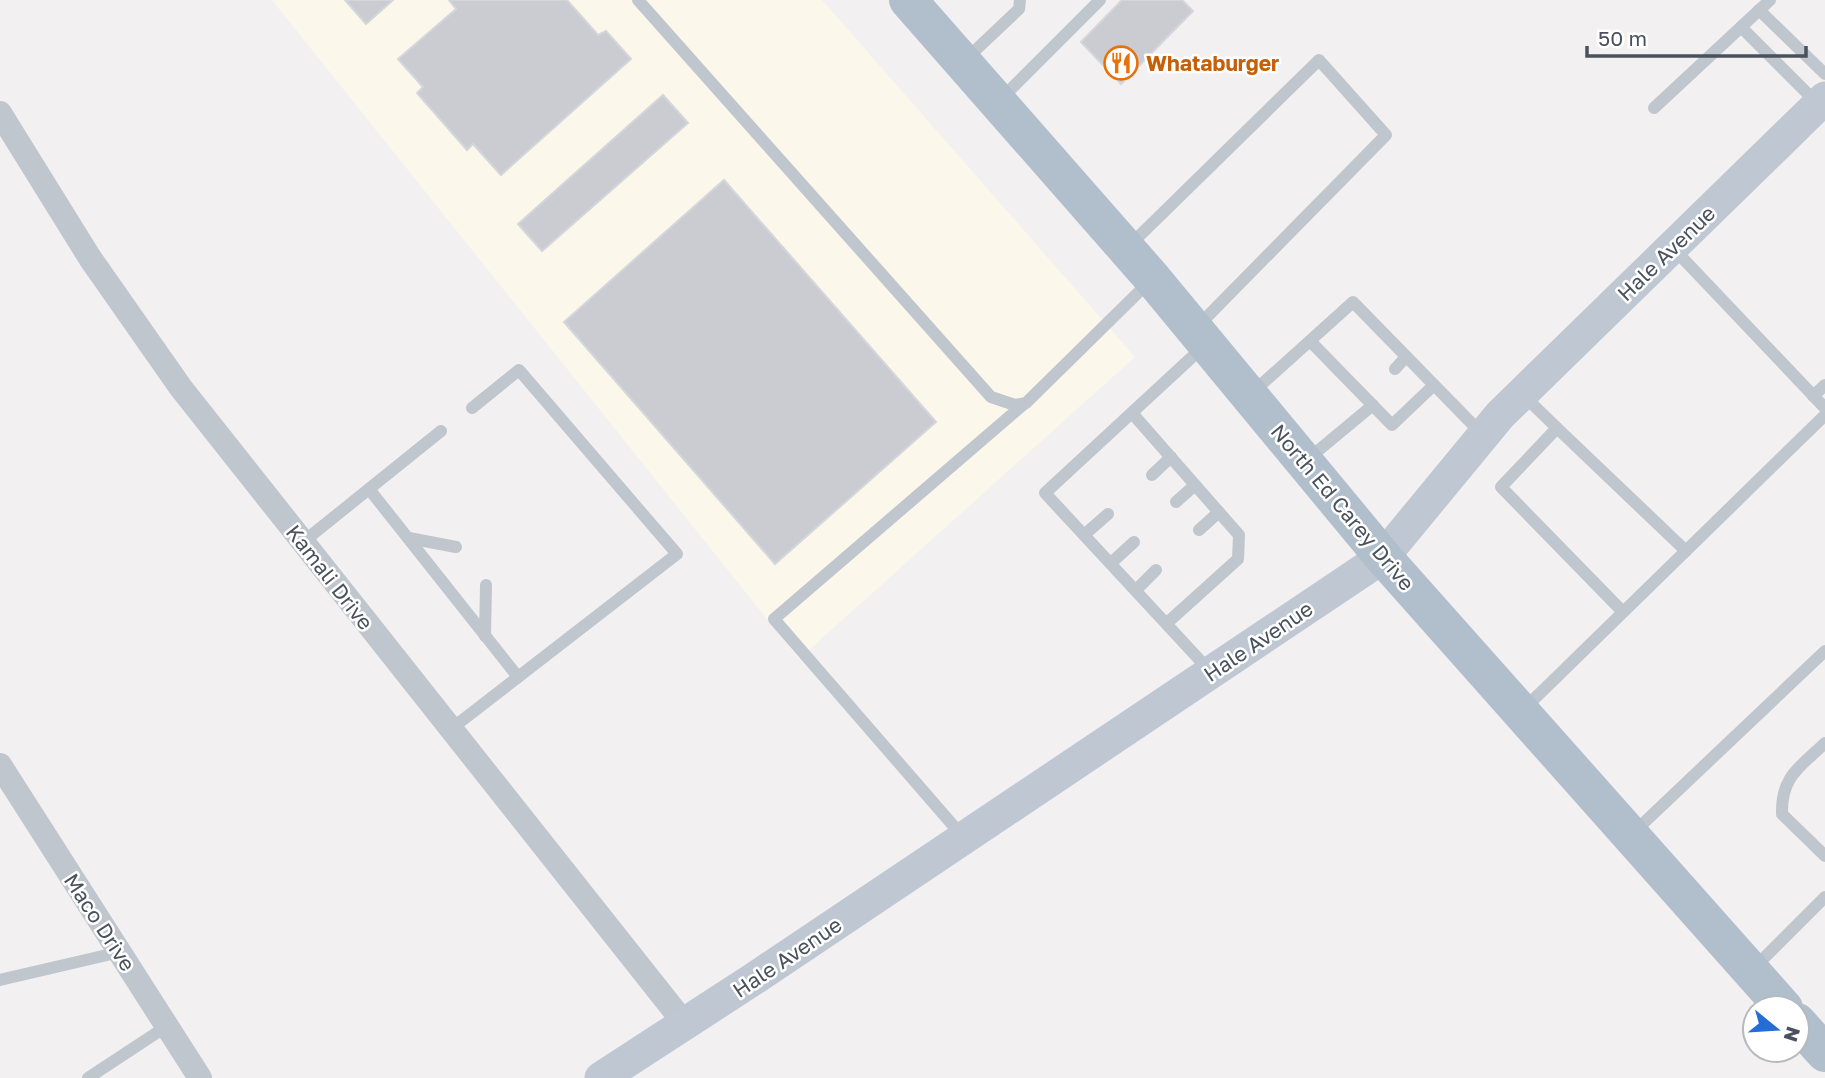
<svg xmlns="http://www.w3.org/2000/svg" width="1825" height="1078" font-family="'Golos Text',sans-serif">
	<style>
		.commercial { fill: #fbf7eb }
		.building { fill: #caccd2; stroke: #d4d6db; stroke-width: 2 }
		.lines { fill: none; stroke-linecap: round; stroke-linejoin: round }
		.lane { stroke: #bfc6cd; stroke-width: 12 }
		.street { stroke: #bfc6cd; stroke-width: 24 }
		.secondary { stroke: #bfc7d2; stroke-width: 33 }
		.primary { stroke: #b1becc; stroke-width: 38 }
		.labels { text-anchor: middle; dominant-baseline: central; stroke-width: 5; stroke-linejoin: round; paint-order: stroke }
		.food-label { font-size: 21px; font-weight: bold; fill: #c56008; stroke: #fff; text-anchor: start }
		.street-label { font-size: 21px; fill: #49525c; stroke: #fff }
	</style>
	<rect width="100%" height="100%" fill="#f2f0f0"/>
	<path class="commercial" d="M 272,0 L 822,0 L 1135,357 L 799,659 Z"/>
	<g class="building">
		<path d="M 345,0 L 393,0 L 366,24 Z"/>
		<path d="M 449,0 L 567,0 L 598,35 L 606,31 L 631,59 L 501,175 L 473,144 L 467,150 L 417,93 L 423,87 L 398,59 L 456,9 Z"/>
		<path d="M 1122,0 L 1182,0 L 1193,11 L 1121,84 L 1081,42 Z"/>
		<path d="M 663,95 L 688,123 L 542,251 L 518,224 Z"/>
		<path d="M 724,180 L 936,422 L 775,564 L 564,322 Z"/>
	</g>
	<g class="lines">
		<g class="lane">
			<path d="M 638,0 L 991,397 L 1015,405 L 1026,403 L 1150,281"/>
			<path d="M 1759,10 L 1825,74"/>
			<path d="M 1741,27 L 1817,103"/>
			<path d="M 965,60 L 1019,9 L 1020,0"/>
			<path d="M 1001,99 L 1100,0"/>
			<path d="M 1654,108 L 1770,0"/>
			<path d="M 1129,246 L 1319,60 L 1386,135 L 1197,327"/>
			<path d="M 1673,248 L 1825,408"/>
			<path d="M 1310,341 L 1392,425 L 1434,385"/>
			<path d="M 1204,346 L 1045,493 L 1209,670"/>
			<path d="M 1395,369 L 1406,357"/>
			<path d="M 1253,392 L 1353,302 L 1483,435"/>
			<path d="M 1523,395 L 1557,428 L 1501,487 L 1623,612"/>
			<path d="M 1813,396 L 1825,385"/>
			<path d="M 1132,413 L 1239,535 L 1238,559 L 1167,623"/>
			<path d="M 1557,428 L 1686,551"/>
			<path d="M 1308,459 L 1373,405"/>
			<path d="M 1152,475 L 1171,457"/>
			<path d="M 369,489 L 518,677"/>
			<path d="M 1176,502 L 1195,485"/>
			<path d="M 1199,530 L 1219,512"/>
			<path d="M 1084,535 L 1108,514"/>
			<path d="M 409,538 L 456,547"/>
			<path d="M 303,542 L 441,431"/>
			<path d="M 1111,563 L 1134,542"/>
			<path d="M 1136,590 L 1156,570"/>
			<path d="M 485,636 L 486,585"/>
			<path d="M 1524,709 L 1825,415"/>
			<path d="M 451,729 L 677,554 L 519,370 L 472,408"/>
			<path d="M 1825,743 C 1800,767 1781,776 1782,814 L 1825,856"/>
			<path d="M 1632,834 L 1825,651"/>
			<path d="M 964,838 L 774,619 L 1024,404"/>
			<path d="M 1754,968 L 1825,897"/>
			<path d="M 0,980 L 120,952"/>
			<path d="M 88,1078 L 167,1026"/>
		</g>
		<g class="street">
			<path d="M 0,113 L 90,258 L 181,388 L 685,1024"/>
			<path d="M 0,765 L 200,1078"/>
		</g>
		<path class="secondary" d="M 601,1078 L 752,980 L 1383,557 L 1500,415 L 1825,98"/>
		<g class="primary">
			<path d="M 908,0 L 1152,278 L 1383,557 L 1784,1008"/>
			<path d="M 1797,1022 L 1825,1053"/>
		</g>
	</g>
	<defs>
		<symbol id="restaurant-ring" viewBox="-11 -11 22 22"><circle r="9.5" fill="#fff" stroke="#e8710a" stroke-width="1.5"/><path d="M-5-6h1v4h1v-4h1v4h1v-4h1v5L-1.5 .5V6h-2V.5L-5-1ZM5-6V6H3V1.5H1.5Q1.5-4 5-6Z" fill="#e8710a"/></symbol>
	</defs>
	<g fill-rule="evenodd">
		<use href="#restaurant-ring" x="1102" y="44" width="38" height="38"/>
	</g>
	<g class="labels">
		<g class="food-label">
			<text x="1146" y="63">Whataburger</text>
		</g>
		<g class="street-label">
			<text transform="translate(1666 253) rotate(-44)">Hale Avenue</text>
			<text transform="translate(1343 507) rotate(50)">North Ed Carey Drive</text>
			<text transform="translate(330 577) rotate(52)">Kamali Drive</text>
			<text transform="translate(1258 641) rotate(-34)">Hale Avenue</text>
			<text transform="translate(100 922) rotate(57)">Maco Drive</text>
			<text transform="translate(787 957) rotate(-34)">Hale Avenue</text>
		</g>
	</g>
	<g transform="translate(1776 1029) rotate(108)"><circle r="33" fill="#ffffff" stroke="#b6babe" stroke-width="2"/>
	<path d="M0-5L12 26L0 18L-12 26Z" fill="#256cd7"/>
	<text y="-10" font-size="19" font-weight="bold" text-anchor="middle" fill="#49525c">N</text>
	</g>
	<path d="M1587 46v10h219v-10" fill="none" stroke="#49525c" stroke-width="3.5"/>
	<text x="1598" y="46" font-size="21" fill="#49525c" stroke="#ffffff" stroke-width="5" paint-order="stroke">50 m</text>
</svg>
